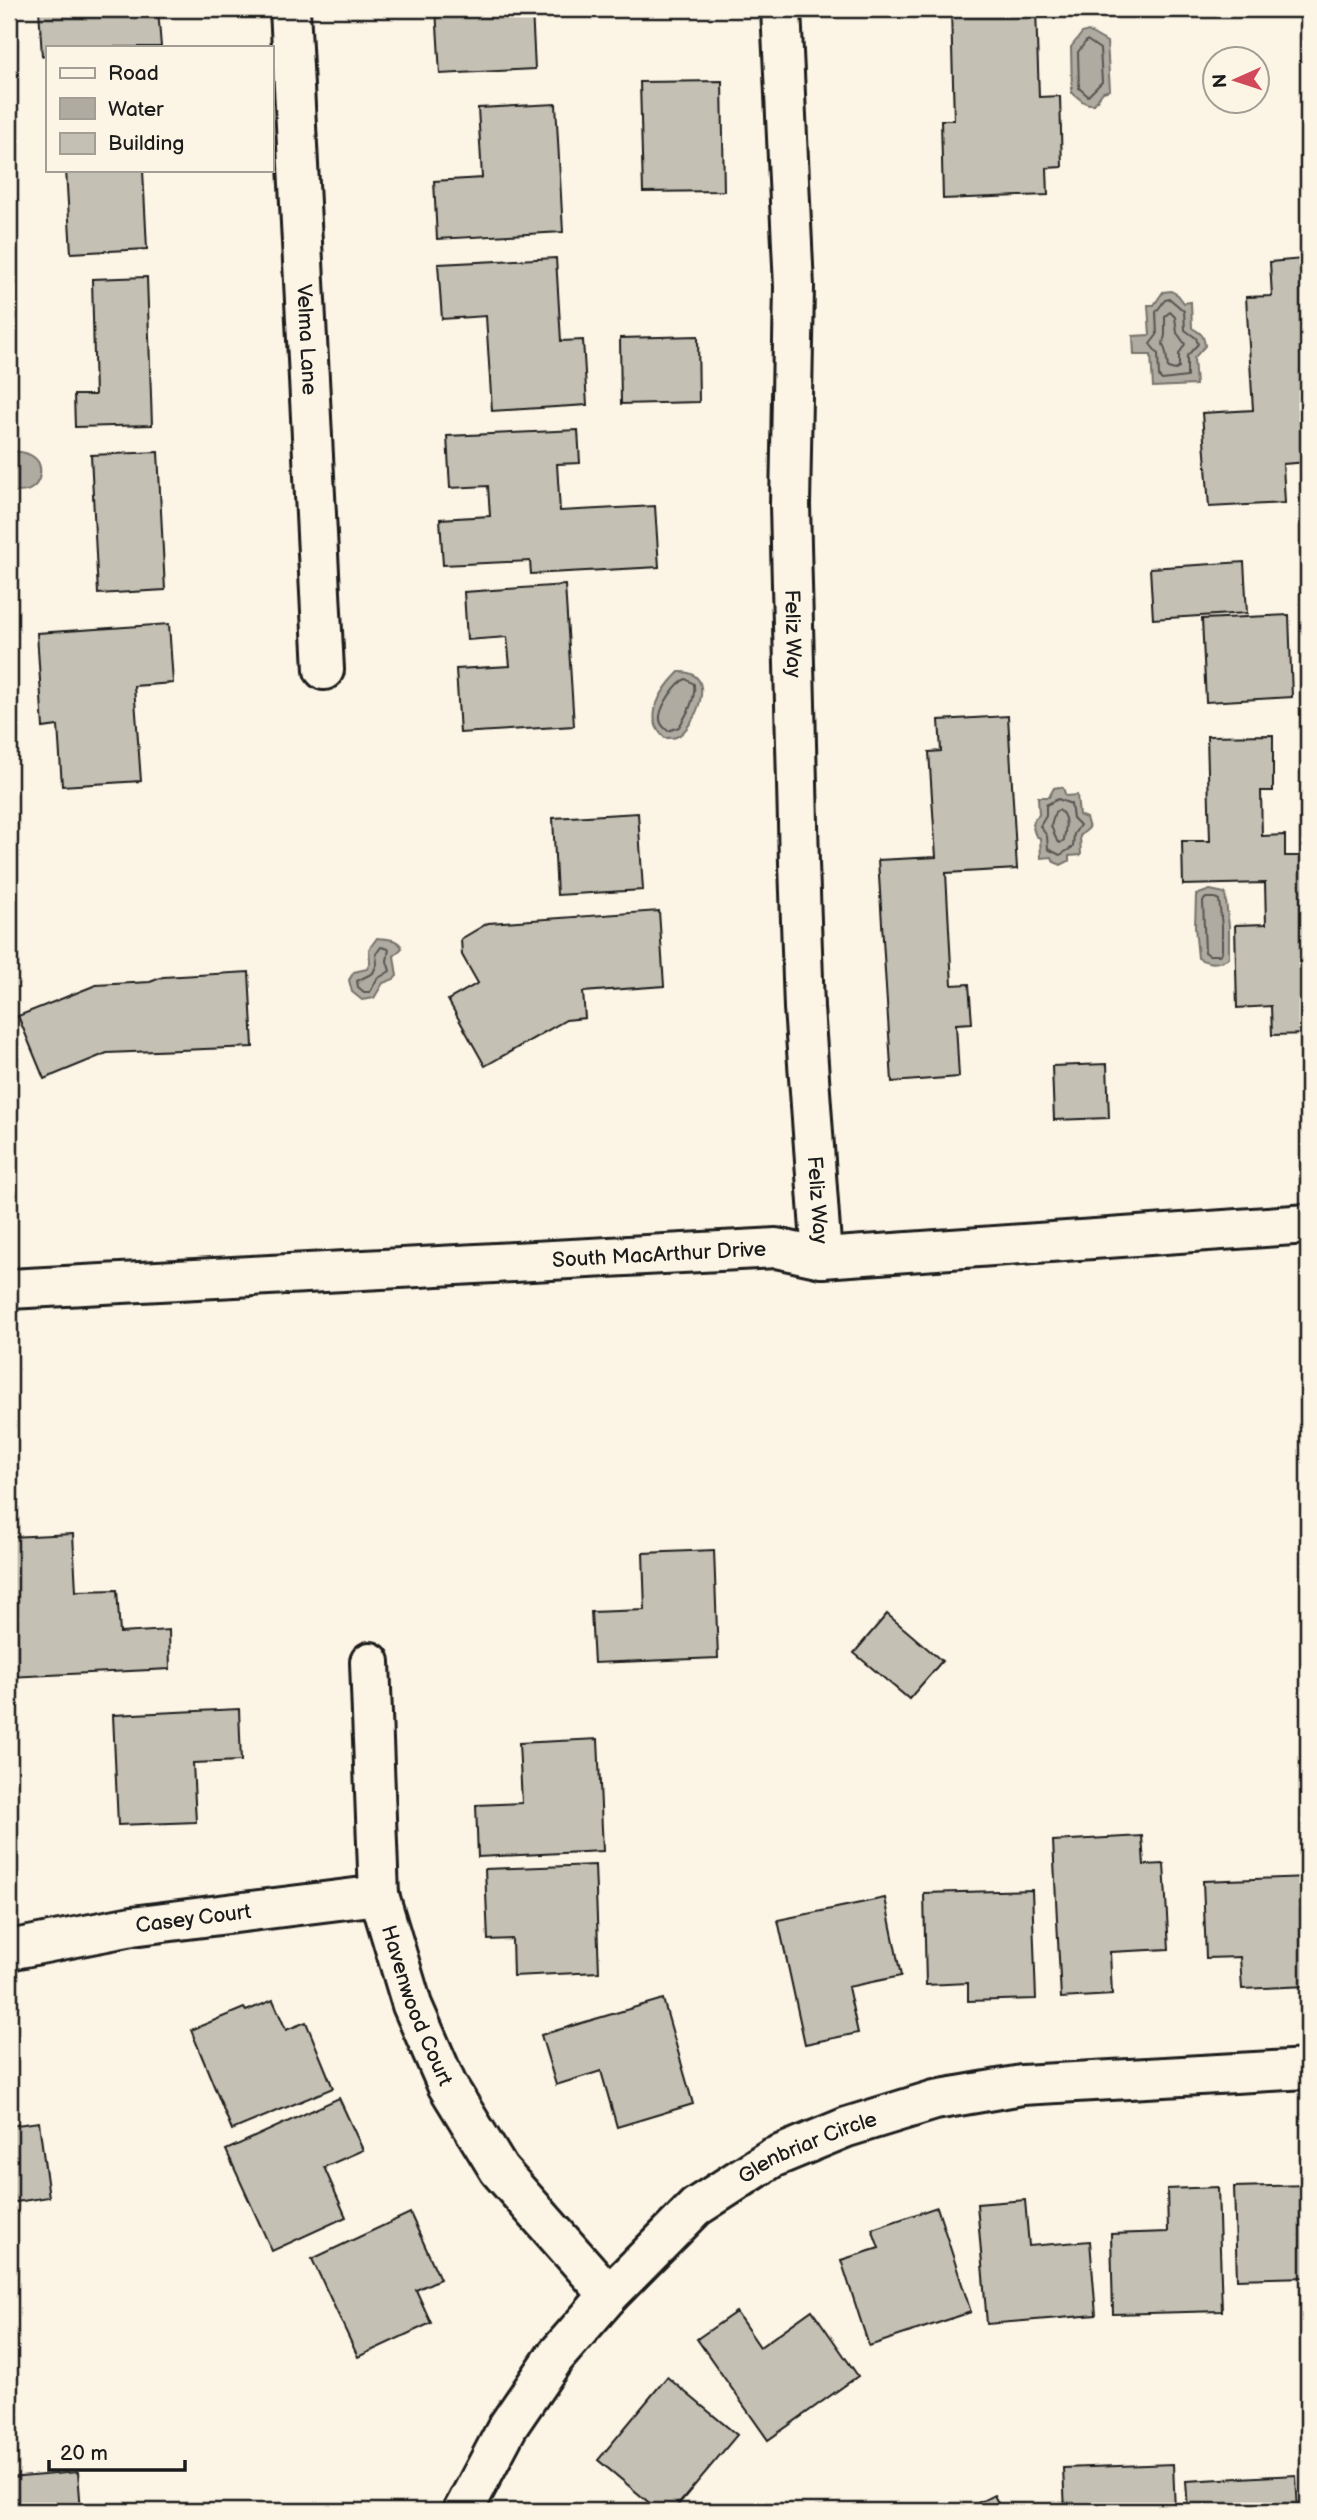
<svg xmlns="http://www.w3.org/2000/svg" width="1317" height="2520" font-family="'Balsamiq Sans',sans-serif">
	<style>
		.water { fill: #b0aba1; stroke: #75726c; stroke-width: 2 }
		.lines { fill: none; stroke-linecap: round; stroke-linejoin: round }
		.shore { stroke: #575551; stroke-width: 2 }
		.building { fill: #c4c0b3; stroke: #1c1c1c; stroke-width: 2 }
		.minor-casing { stroke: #1c1c1c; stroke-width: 44 }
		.minor { stroke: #fcf5e5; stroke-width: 38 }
		.labels { text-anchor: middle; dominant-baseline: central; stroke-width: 7; stroke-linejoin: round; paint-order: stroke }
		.street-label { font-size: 21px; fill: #1c1c1c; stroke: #fcf5e5 }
	</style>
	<rect width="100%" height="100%" fill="#fcf5e5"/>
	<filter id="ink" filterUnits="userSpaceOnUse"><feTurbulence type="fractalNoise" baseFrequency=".0143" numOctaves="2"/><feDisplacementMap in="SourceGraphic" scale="14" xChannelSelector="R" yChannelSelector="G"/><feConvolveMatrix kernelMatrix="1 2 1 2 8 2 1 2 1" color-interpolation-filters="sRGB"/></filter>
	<g filter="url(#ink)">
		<g class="water">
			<path d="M 1088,31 L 1107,42 L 1110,90 L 1103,92 L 1094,104 C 1083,105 1080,98 1072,93 L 1071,47 L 1082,33 Z"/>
			<path d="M 1171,291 L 1178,295 L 1184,303 L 1191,302 L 1192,328 C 1201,333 1204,335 1205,346 L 1194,358 L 1196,385 L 1153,387 L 1151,355 L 1134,355 L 1133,336 L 1150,335 L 1148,305 L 1154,305 L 1163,292 Z"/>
			<path d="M 9,451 C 24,451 43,455 40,475 C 39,480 36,486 31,489 C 25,493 16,492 9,492 Z"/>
			<path d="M 679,672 C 721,670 694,730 676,737 C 674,738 668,738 665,738 C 642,718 661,690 679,672 Z"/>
			<path d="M 1059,787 L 1063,788 L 1066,796 L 1077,795 L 1079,815 L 1086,818 L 1089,828 L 1080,836 L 1081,855 L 1069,856 L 1069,861 L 1061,865 L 1054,862 L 1052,857 L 1041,858 L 1040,838 L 1036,836 C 1032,828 1032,820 1039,815 L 1038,797 L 1049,797 L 1054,788 Z"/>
			<path d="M 1210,890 L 1225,893 L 1229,926 L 1229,958 C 1219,964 1208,964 1198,958 L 1195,927 L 1196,895 Z"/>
			<path d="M 377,938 C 386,939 398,938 402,948 L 394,956 L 397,976 L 394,979 L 383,983 L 374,998 L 362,1000 L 352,992 L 349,980 L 354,972 L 367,969 L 370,963 L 369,949 Z"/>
		</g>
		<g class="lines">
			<g class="shore">
				<path d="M 1087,40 L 1100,49 L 1102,82 L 1088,96 L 1079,88 L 1078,52 Z"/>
				<path d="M 1170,299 L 1184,311 L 1185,330 L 1196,338 L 1198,344 L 1187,356 L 1187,377 L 1162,380 L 1159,377 L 1158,354 L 1150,344 L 1157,335 L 1156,312 L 1165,300 Z"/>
				<path d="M 1170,312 L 1175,317 L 1177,333 L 1185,344 L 1179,354 L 1179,368 L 1175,370 L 1168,368 L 1166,353 L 1163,344 L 1165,335 L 1165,316 Z"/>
				<path d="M 686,679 L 694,684 C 696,699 687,714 679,727 L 668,731 C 663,727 659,723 660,716 C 661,706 676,682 686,679 Z"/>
				<path d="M 1058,799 L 1071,804 L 1073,818 L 1080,825 L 1074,834 L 1073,847 L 1060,855 L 1048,849 L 1047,836 L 1040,826 L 1046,816 L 1046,805 Z"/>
				<path d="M 1059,810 C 1069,817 1065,830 1064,840 L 1060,843 L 1057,841 L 1051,826 L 1055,812 Z"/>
				<path d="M 1206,898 L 1215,898 L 1219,900 L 1222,926 L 1222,952 L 1219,955 L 1209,955 L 1205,952 L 1203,901 Z"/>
				<path d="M 381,947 L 389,949 L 387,961 L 390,971 L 377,979 L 370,992 L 364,992 L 358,987 L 357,981 L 373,973 L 377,964 L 376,954 Z"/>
			</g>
		</g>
		<g class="building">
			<path d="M 39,9 L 158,9 L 161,47 L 47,47 L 47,55 L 42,56 Z"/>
			<path d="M 436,9 L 532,9 L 535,69 L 440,74 Z"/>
			<path d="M 951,9 L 1036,9 L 1039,97 L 1060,96 L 1062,167 L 1047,168 L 1048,195 L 943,199 L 941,120 L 954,120 Z"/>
			<path d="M 722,81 L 724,191 L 643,192 L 640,82 Z"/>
			<path d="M 556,104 L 563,232 L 437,239 L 434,181 L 482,178 L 478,108 Z"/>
			<path d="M 66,170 L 143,170 L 147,249 L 71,253 Z"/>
			<path d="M 556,258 L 561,341 L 583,340 L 587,405 L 492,411 L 486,316 L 442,319 L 438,264 Z"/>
			<path d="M 1302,259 L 1303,280 L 1308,279 L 1308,462 L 1283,464 L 1285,503 L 1209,507 L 1202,413 L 1253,410 L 1246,297 L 1272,296 L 1270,262 Z"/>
			<path d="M 147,277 L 152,425 L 75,427 L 74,395 L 95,395 L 92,279 Z"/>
			<path d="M 698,336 L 699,402 L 621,404 L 620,338 Z"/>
			<path d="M 578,430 L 580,463 L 557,464 L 560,511 L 655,506 L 659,567 L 531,574 L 530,561 L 443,565 L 440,519 L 490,516 L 488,486 L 450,488 L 447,436 Z"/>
			<path d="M 158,452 L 165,590 L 98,594 L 91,455 Z"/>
			<path d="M 1244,562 L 1247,613 L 1153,619 L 1150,568 Z"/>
			<path d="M 565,585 L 574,726 L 460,733 L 456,669 L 510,666 L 507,637 L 467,640 L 464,592 Z"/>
			<path d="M 1289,615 L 1292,697 L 1206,702 L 1202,619 Z"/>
			<path d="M 169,624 L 173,683 L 134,686 L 141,781 L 62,786 L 58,726 L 43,728 L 37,633 Z"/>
			<path d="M 1008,716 L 1017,869 L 946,873 L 952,985 L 969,984 L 972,1023 L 956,1024 L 959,1077 L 892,1082 L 878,860 L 936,857 L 929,752 L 941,751 L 939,720 Z"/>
			<path d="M 1273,735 L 1273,791 L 1261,791 L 1262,836 L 1285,835 L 1285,856 L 1308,856 L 1308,1034 L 1272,1035 L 1271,1006 L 1237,1008 L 1235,925 L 1266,924 L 1265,883 L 1183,885 L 1182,841 L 1210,841 L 1207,736 Z"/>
			<path d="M 638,813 L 643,890 L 557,895 L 553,818 Z"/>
			<path d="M 659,911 L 664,986 L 583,992 L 585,1018 L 566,1020 L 485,1066 L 448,1000 L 478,983 L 462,955 L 461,939 L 488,923 Z"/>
			<path d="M 249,972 L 253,1047 L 107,1053 L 44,1079 L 18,1016 L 96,985 L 150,982 L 163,977 Z"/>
			<path d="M 1107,1064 L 1109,1118 L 1054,1120 L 1052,1066 Z"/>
			<path d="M 73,1534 L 76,1591 L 117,1590 L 120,1633 L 169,1630 L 170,1669 L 9,1677 L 9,1537 Z"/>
			<path d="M 714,1550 L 718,1658 L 594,1663 L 591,1612 L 645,1610 L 643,1553 Z"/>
			<path d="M 887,1614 L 942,1661 L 909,1699 L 854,1653 Z"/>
			<path d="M 239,1709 L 241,1761 L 193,1763 L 196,1822 L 118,1825 L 113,1715 Z"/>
			<path d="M 598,1739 L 603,1851 L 478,1857 L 476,1805 L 522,1803 L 519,1743 Z"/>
			<path d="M 1142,1836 L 1144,1865 L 1164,1864 L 1169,1949 L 1110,1952 L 1112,1995 L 1061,1998 L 1053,1841 Z"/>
			<path d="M 595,1865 L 599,1972 L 513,1976 L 512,1939 L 488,1940 L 485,1869 Z"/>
			<path d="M 1308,1877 L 1308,1986 L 1242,1989 L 1240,1957 L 1206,1958 L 1203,1881 Z"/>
			<path d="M 1032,1890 L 1036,1999 L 968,2001 L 968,1983 L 926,1985 L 924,1893 Z"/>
			<path d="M 885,1898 L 901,1976 L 848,1987 L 858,2033 L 805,2044 L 778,1920 Z"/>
			<path d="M 663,1999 L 693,2104 L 617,2127 L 601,2071 L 556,2085 L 541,2035 Z"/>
			<path d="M 273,2000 L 286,2030 L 306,2022 L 333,2088 L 232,2130 L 191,2030 L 244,2008 L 246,2011 Z"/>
			<path d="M 339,2098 L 363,2150 L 324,2167 L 346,2217 L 272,2251 L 226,2150 Z"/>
			<path d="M 39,2122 L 49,2197 L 9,2203 L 9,2126 Z"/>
			<path d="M 1308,2185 L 1308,2277 L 1237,2279 L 1234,2187 Z"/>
			<path d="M 1218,2187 L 1222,2311 L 1113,2314 L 1111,2234 L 1168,2232 L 1167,2189 Z"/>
			<path d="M 1025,2200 L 1029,2246 L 1090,2241 L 1096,2315 L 987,2324 L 977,2204 Z"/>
			<path d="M 937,2207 L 971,2312 L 869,2346 L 841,2260 L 879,2248 L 872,2229 Z"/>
			<path d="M 410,2213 L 440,2279 L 416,2290 L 431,2323 L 358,2357 L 312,2259 Z"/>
			<path d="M 812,2310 L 858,2376 L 768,2440 L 697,2339 L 736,2312 L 760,2347 Z"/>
			<path d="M 667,2377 L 737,2435 L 673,2511 L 659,2511 L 598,2460 Z"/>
			<path d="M 1173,2464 L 1175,2511 L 1065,2511 L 1063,2468 Z"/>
			<path d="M 78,2472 L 81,2511 L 9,2511 L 9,2478 Z"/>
			<path d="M 1296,2475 L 1298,2511 L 1188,2511 L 1186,2481 Z"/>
			<path d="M 994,2495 L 1002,2511 L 962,2511 Z"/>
		</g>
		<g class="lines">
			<defs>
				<g id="minor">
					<path id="s1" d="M 290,9 L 324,670"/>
					<path id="s2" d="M 781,9 L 794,287 L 790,505 L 799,863 L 804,1008 L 822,1258"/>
					<path id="s3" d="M 9,1289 L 776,1248 L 822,1258 L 1308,1224"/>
					<path id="s4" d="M 370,1662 L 379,1895 L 412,2005 L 447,2085 L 499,2170 L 609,2295"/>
					<path id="s5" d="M 9,1950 L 132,1926 L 379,1895"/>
					<path id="s6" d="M 463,2511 L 508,2426 L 555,2357 L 609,2295 L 696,2207 L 772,2158 L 847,2127 L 935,2100 L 1022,2085 L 1308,2069"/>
				</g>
			</defs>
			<use href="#minor" class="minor-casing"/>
			<use href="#minor" class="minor"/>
		</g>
	</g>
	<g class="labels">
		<g class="street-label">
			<text stroke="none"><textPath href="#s1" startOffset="331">Velma Lane</textPath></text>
			<text stroke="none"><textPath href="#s2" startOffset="625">Feliz Way</textPath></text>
			<text stroke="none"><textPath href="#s2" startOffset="1192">Feliz Way</textPath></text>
			<text stroke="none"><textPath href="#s3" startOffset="651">South MacArthur Drive</textPath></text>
			<text stroke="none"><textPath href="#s5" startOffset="187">Casey Court</textPath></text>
			<text stroke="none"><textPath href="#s4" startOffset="350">Havenwood Court</textPath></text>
			<text stroke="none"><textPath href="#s6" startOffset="513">Glenbriar Circle</textPath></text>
		</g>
	</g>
	<rect width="1317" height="2520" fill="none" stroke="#fcf5e5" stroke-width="35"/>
	<rect x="18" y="18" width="1282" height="2485" fill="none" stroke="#1c1c1c" stroke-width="2.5" filter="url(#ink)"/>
	<rect x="46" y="46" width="228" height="126" fill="#fcf5e5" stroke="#a29e95" stroke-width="2"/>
	<rect x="60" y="68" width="35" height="10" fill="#fcf5e5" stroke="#a29e95" stroke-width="2"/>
	<text x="108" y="80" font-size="21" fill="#1c1c1c">Road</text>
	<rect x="60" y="98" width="35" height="21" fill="#b0aba1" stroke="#a29e95" stroke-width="2"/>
	<text x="108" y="116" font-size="21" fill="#1c1c1c">Water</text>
	<rect x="60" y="133" width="35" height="21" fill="#c4c0b3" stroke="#a29e95" stroke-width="2"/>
	<text x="108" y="150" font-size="21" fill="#1c1c1c">Building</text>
	<g transform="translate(1236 80) rotate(267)"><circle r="33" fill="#fcf5e5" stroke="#a29e95" stroke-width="2"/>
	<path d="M0-5L12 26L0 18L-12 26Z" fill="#d1495b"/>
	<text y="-10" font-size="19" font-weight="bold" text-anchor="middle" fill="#1c1c1c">N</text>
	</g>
	<path d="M49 2460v10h136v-10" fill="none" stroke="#1c1c1c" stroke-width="3.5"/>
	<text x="60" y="2460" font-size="21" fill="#1c1c1c" stroke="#fcf5e5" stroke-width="5" paint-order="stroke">20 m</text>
</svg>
